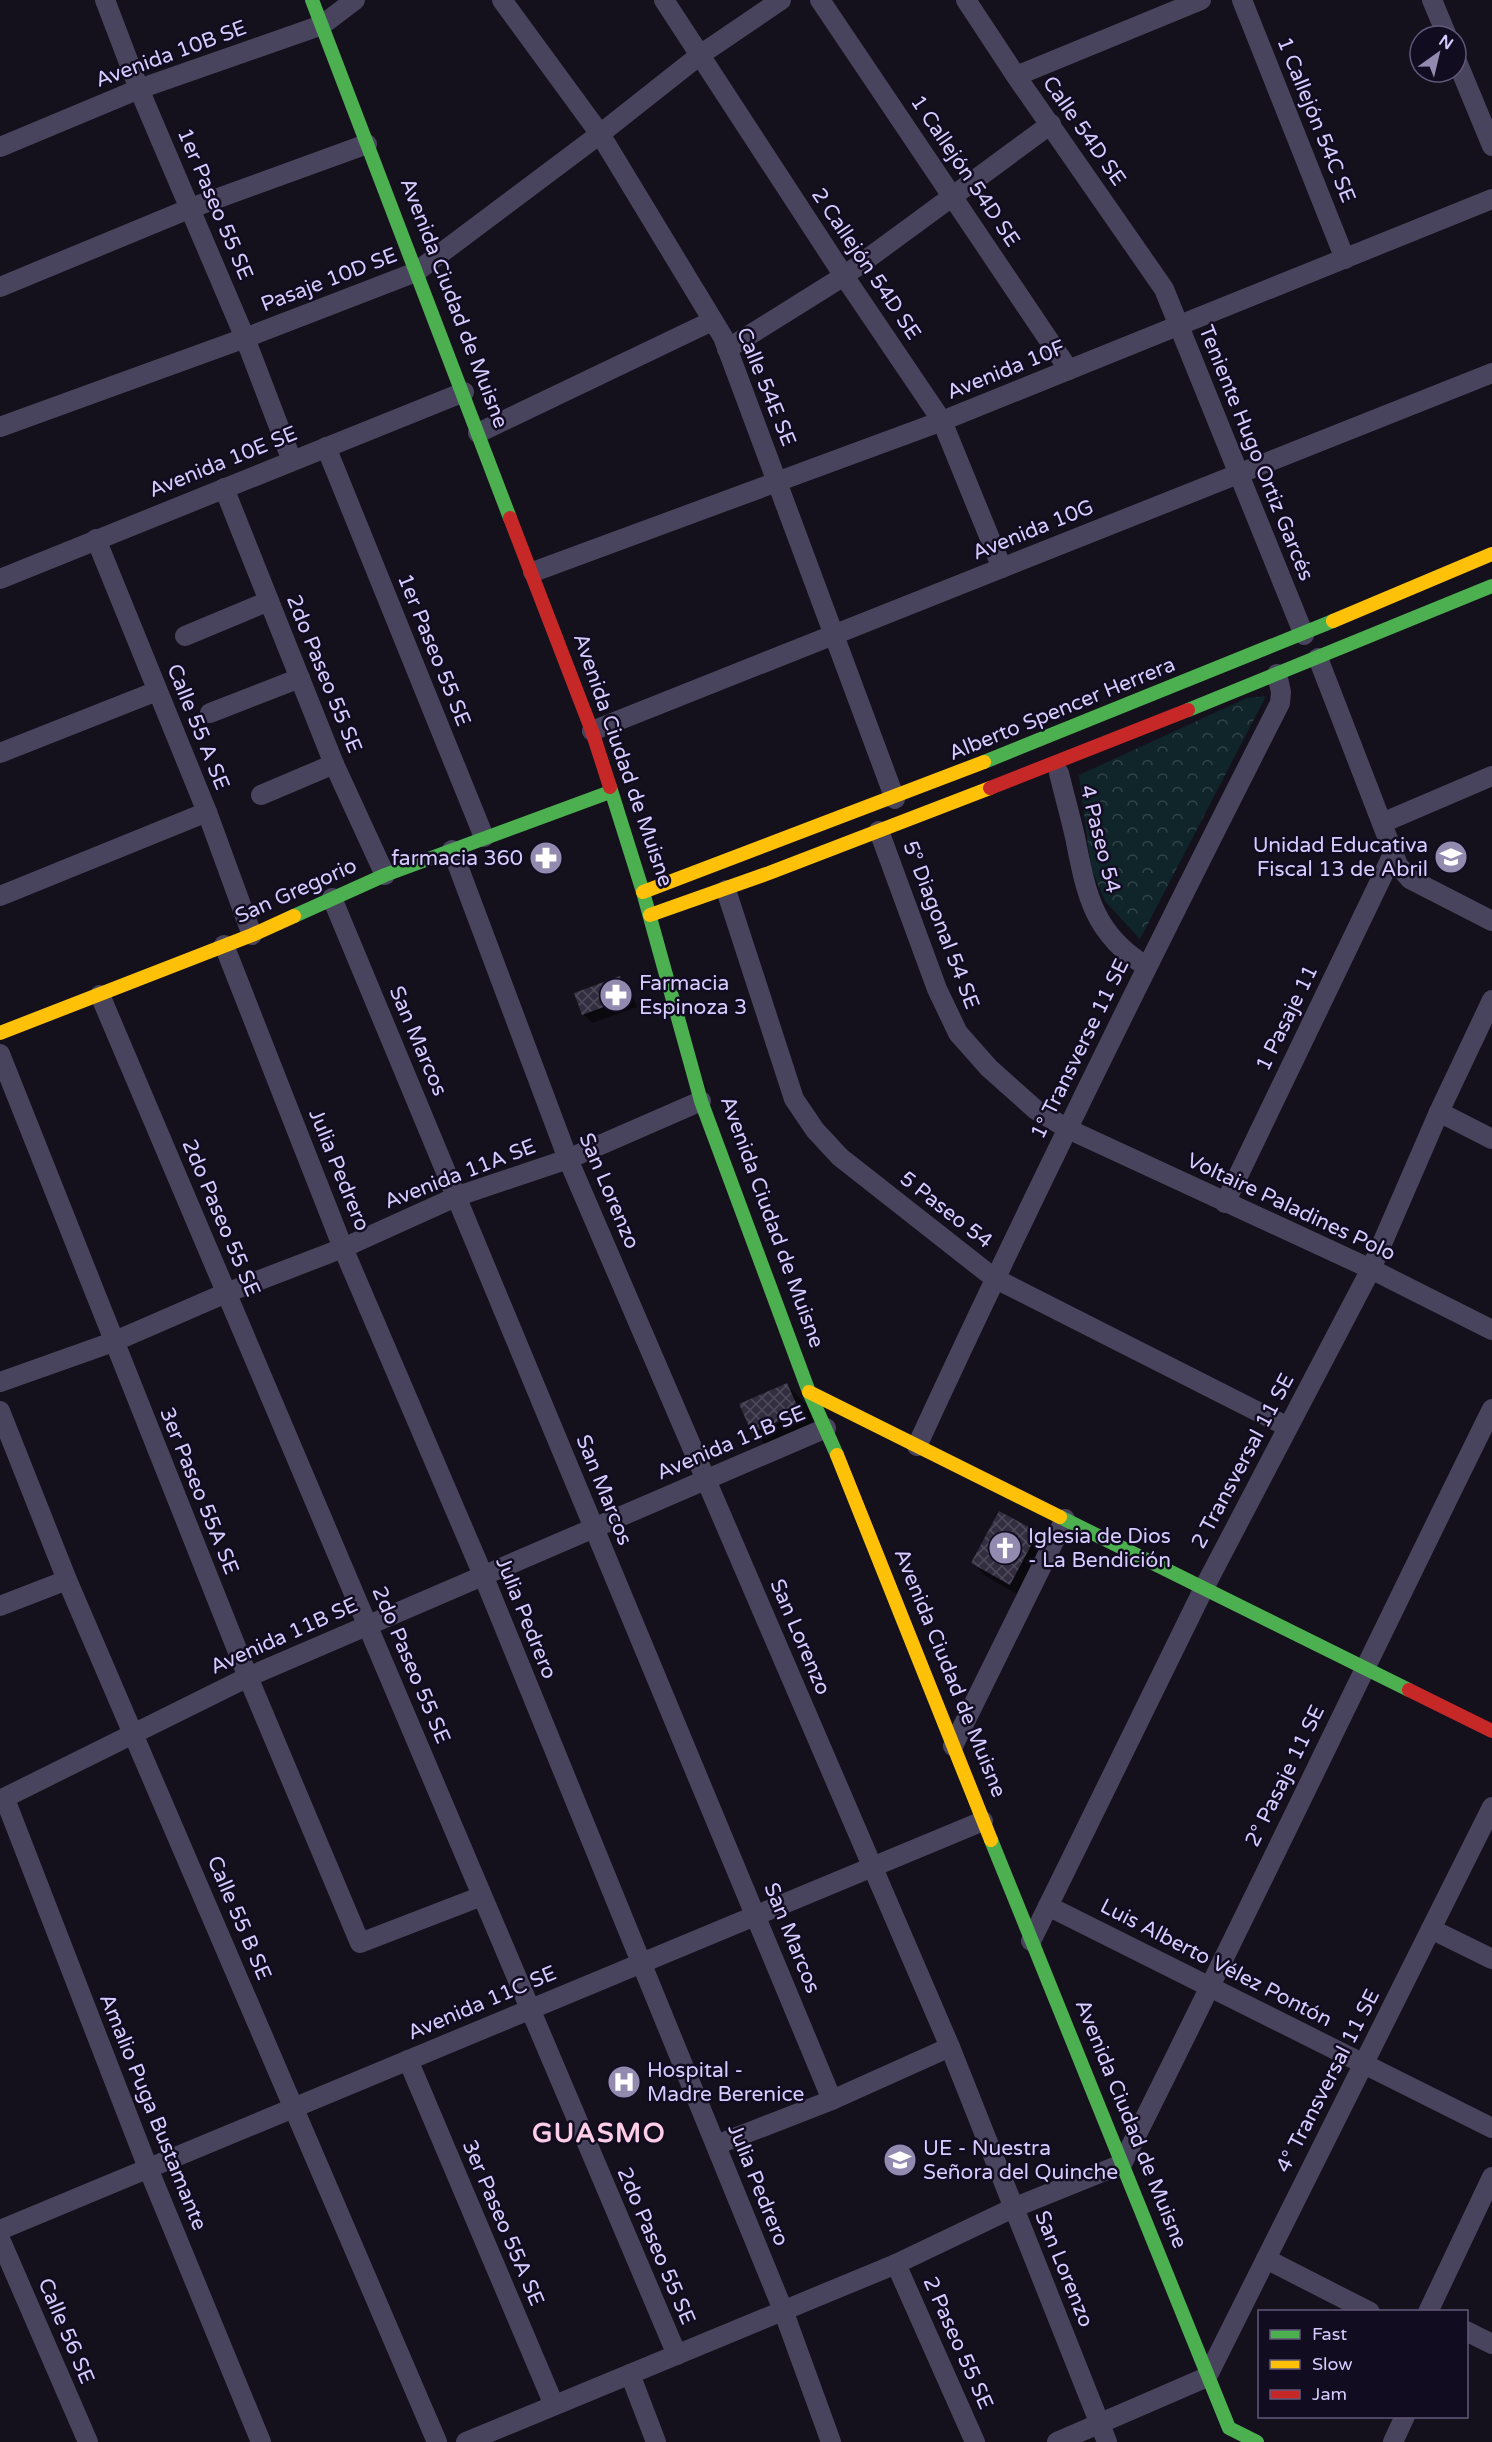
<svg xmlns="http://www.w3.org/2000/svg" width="1492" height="2442" font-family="'Varela Round',sans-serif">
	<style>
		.forest { fill: url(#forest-crowns) }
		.shadow { fill: #0007 }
		.building { fill: url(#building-cross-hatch) }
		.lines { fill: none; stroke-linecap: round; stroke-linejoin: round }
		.street { stroke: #49445d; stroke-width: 20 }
		.fast { stroke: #4caf50; stroke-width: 14 }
		.slow { stroke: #ffc107; stroke-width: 14 }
		.jam { stroke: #c62828; stroke-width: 14 }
		.labels { text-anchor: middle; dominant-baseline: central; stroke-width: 5; stroke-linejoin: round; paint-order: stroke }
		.street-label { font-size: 21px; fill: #d8cbff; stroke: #120c21 }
		.poi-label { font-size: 21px; fill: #d8cbff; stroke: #120c21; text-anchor: start }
		.district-label { font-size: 27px; font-weight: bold; letter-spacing: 1.5px; fill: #ffcde6; stroke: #120c21 }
	</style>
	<defs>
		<pattern id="forest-crowns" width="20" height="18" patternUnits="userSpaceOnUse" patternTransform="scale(1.5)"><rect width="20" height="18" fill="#0f2529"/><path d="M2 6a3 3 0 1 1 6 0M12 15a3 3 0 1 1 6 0" fill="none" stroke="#314349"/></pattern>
		<pattern id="building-cross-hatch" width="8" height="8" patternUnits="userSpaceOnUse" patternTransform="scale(1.5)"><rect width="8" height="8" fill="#322e3f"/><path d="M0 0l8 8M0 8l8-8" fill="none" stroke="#4f4b5c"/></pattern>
	</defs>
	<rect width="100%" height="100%" fill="#14111c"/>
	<path class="forest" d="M 1266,696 L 1140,939 L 1105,901 L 1091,868 L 1079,775 L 1247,698 Z"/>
	<g class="shadow">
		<path d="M 620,978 L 629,987 L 637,1007 L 592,1023 L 583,1014 Z"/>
		<path d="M 786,1384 L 806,1404 L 818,1431 L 772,1451 L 753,1432 Z"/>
		<path d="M 1000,1513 L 1037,1534 L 1052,1548 L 1024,1598 L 987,1577 L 973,1563 Z"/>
	</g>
	<g class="building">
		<path d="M 620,976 L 628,998 L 582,1015 L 574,993 Z"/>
		<path d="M 787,1383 L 800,1412 L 752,1433 L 739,1404 Z"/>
		<path d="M 999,1511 L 1038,1532 L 1010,1585 L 971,1563 Z"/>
	</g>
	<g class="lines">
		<g class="street">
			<path d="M 105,0 L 139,89 L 245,338 L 292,461"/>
			<path d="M 502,0 L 600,134 L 723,337 L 895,799"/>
			<path d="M 664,0 L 844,276 L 942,421 L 1002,568"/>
			<path d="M 820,0 L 1069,370"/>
			<path d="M 966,0 L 1016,76 L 1164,289 L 1304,635"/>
			<path d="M 1242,0 L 1345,259"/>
			<path d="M 1432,0 L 1447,36"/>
			<path d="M 1456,59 L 1492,146"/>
			<path d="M 1016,76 L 1201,0"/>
			<path d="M 0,147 L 139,89 L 322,25 L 355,0"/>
			<path d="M 0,287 L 191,208 L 367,144"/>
			<path d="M 727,349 L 844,276 L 1051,124"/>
			<path d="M 0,427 L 245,338 L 416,272 L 600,134 L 700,55 L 781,0"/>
			<path d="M 478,433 L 712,321"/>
			<path d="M 326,447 L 484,837"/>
			<path d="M 224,488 L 334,764 L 385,875"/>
			<path d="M 96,539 L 207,812 L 252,935"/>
			<path d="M 533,572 L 942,421 L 1492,199"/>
			<path d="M 0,579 L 464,392"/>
			<path d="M 185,636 L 269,601"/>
			<path d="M 1318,658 L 1398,865 L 1410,879 L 1492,921"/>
			<path d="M 210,713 L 300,678"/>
			<path d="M 592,731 L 1492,373"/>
			<path d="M 0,753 L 157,691"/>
			<path d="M 1059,773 C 1064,794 1070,815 1075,837 C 1086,893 1093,934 1146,966"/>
			<path d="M 261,795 L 334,764"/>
			<path d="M 1382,823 L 1492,776"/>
			<path d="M 879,831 L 937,989 L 958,1033 L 989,1068 L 1036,1110 L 1068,1129 L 1371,1269 L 1492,1330"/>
			<path d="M 452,850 L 568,1159 L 950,2047 L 1107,2442"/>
			<path d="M 726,890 L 794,1099 L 815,1130 L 840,1157 L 994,1278 L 1288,1427"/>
			<path d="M 0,896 L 207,812"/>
			<path d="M 332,898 L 832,2100"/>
			<path d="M 224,945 L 343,1248 L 483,1575 L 783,2310 L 831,2442"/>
			<path d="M 100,995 L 677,2355"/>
			<path d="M 0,1054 L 248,1677 L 360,1943 L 482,1896"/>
			<path d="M 1439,1112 L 1492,1139"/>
			<path d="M 1225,1203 L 1393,854"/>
			<path d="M 0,1382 L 113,1342 L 226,1293 L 343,1248 L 458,1196 L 568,1159 L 701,1101"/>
			<path d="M 0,1411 L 67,1580 L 437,2442"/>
			<path d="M 917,1446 C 1032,1196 1155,949 1280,703 L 1281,692 L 1277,674"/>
			<path d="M 0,1606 L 67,1580"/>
			<path d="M 953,1746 L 1065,1519"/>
			<path d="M 5,1799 L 148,2168 L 261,2442"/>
			<path d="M 0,1800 L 248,1677 L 826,1428"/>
			<path d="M 1048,1906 L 1492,2128"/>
			<path d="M 1431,1929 L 1492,1959"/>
			<path d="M 1031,1941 L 1204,1588 L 1371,1269 L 1439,1112 L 1492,1000"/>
			<path d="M 408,2060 L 554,2405"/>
			<path d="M 716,2145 L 832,2100 L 950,2047"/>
			<path d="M 0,2230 L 983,1821"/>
			<path d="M 0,2239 L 88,2442"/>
			<path d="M 1266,2259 L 1370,2312"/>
			<path d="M 896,2264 L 975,2442"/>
			<path d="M 1428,2312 L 1492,2177"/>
			<path d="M 1466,2331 L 1492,2344"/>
			<path d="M 630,2374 L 656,2442"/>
			<path d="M 466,2442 L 896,2264 L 1013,2208 L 1122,2164 C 1248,1913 1368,1660 1492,1409"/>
			<path d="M 1057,2442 L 1207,2377 L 1492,1807"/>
			<path d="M 1393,2442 L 1405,2416"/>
		</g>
		<g class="fast">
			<path d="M 312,0 L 510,518"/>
			<path d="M 1188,710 L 1492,586"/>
			<path d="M 984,762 L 1333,621"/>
			<path d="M 610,787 L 643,892 L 701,1101 L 809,1392 L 837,1455"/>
			<path d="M 294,916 L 385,875 L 610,792"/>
			<path d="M 1060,1517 L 1409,1690"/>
			<path d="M 991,1840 L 1229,2428 L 1257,2442"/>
		</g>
		<g class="slow">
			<path d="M 1333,621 L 1492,554"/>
			<path d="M 643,892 L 984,762"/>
			<path d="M 650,915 L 769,873 L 990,788"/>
			<path d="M 0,1033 L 252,935 L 294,916"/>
			<path d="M 809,1392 L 1060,1517"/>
			<path d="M 837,1455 L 991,1840"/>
		</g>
		<g class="jam">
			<path d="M 510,518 L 592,731 L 610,787"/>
			<path d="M 990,788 L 1188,710"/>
			<path d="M 1409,1690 L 1492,1731"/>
		</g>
	</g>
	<defs>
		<symbol id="school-disc" viewBox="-11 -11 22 22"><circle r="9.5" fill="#938ab0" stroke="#120c21"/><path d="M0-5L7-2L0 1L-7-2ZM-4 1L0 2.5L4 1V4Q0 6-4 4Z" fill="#fff"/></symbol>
		<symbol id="pharmacy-disc" viewBox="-11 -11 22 22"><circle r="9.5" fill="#938ab0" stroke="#120c21"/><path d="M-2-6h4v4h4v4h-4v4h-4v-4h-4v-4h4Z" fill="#fff"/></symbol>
		<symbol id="church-disc" viewBox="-11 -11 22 22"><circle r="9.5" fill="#938ab0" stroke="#120c21"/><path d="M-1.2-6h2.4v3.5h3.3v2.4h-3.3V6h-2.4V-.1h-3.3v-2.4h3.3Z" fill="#fff"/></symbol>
		<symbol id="hospital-disc" viewBox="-11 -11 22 22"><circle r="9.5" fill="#938ab0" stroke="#120c21"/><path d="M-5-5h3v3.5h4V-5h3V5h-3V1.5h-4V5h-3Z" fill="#fff"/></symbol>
	</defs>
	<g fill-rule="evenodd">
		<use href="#school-disc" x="1432" y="838" width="38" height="38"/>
		<use href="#pharmacy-disc" x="527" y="839" width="38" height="38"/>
		<use href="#pharmacy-disc" x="597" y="976" width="38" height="38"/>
		<use href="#church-disc" x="986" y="1529" width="38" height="38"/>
		<use href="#hospital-disc" x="605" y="2063" width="38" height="38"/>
		<use href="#school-disc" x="881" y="2141" width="38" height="38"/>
	</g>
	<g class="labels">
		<g class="street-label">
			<text transform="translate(171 54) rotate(-20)">Avenida 10B SE</text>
			<text transform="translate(1316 120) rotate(68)">1 Callejón 54C SE</text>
			<text transform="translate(1084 131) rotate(55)">Calle 54D SE</text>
			<text transform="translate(965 171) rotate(56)">1 Callejón 54D SE</text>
			<text transform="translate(215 204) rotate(67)">1er Paseo 55 SE</text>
			<text transform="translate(866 264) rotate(56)">2 Callejón 54D SE</text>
			<text transform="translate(329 280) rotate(-21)">Pasaje 10D SE</text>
			<text transform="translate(454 303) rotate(69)">Avenida Ciudad de Muisne</text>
			<text transform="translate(1006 370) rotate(-22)">Avenida 10F</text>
			<text transform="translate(766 387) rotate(68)">Calle 54E SE</text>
			<text transform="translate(1256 453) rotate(68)">Teniente Hugo Ortiz Garcés</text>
			<text transform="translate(223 462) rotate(-22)">Avenida 10E SE</text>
			<text transform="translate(1033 530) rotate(-22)">Avenida 10G</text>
			<text transform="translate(434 650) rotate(68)">1er Paseo 55 SE</text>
			<text transform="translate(324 674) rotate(68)">2do Paseo 55 SE</text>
			<text transform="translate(1062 709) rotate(-22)">Alberto Spencer Herrera</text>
			<text transform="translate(198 727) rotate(68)">Calle 55 A SE</text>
			<text transform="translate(623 760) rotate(71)">Avenida Ciudad de Muisne</text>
			<text transform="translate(1100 839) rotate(76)">4 Paseo 54</text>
			<text transform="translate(296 891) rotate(-24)">San Gregorio</text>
			<text transform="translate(941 925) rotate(69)">5° Diagonal 54 SE</text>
			<text transform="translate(1287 1018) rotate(-64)">1 Pasaje 11</text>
			<text transform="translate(418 1041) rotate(67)">San Marcos</text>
			<text transform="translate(1080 1049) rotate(-64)">1° Transverse 11 SE</text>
			<text transform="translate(339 1170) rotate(68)">Julia Pedrero</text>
			<text transform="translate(460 1174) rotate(-21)">Avenida 11A SE</text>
			<text transform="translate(609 1191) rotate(67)">San Lorenzo</text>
			<text transform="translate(1291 1207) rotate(25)">Voltaire Paladines Polo</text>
			<text transform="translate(946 1210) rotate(38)">5 Paseo 54</text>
			<text transform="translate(221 1218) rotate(67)">2do Paseo 55 SE</text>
			<text transform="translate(772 1222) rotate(70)">Avenida Ciudad de Muisne</text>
			<text transform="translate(731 1443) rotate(-23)">Avenida 11B SE</text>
			<text transform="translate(1243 1461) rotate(-62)">2 Transversal 11 SE</text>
			<text transform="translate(604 1490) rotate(68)">San Marcos</text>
			<text transform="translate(199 1491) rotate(68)">3er Paseo 55A SE</text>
			<text transform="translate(526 1618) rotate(68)">Julia Pedrero</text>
			<text transform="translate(284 1636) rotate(-24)">Avenida 11B SE</text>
			<text transform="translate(800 1637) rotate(67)">San Lorenzo</text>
			<text transform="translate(411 1665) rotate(67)">2do Paseo 55 SE</text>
			<text transform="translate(950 1673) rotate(68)">Avenida Ciudad de Muisne</text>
			<text transform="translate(1285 1776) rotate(-64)">2° Pasaje 11 SE</text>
			<text transform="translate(239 1918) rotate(67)">Calle 55 B SE</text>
			<text transform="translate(792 1938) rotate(68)">San Marcos</text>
			<text transform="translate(1216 1963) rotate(27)">Luis Alberto Vélez Pontón</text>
			<text transform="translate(482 2003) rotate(-23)">Avenida 11C SE</text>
			<text transform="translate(1328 2081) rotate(-63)">4° Transversal 11 SE</text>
			<text transform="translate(153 2112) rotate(68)">Amalio Puga Bustamante</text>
			<text transform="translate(1131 2124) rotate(68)">Avenida Ciudad de Muisne</text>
			<text transform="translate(758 2185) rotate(68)">Julia Pedrero</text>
			<text transform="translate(503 2223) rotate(67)">3er Paseo 55A SE</text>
			<text transform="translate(656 2246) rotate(67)">2do Paseo 55 SE</text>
			<text transform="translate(1064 2269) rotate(68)">San Lorenzo</text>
			<text transform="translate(66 2331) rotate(67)">Calle 56 SE</text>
			<text transform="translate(958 2343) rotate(66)">2 Paseo 55 SE</text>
		</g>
		<g class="poi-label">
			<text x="1428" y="845" text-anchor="end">Unidad Educativa<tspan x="1428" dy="24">Fiscal 13 de Abril</tspan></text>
			<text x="523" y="858" text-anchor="end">farmacia 360</text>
			<text x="639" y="983">Farmacia<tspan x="639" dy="24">Espinoza 3</tspan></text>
			<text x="1028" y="1536">Iglesia de Dios<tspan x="1028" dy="24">- La Bendición</tspan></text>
			<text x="647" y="2070">Hospital -<tspan x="647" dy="24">Madre Berenice</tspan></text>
			<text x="923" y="2148">UE - Nuestra<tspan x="923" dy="24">Señora del Quinche</tspan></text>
		</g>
		<g class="district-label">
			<text x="599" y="2133">GUASMO</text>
		</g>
	</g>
	<rect x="1258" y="2310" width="210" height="108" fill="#120c21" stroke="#61587a" stroke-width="1.5"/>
	<rect x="1270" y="2330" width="30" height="9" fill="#4caf50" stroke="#61587a" stroke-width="1.5"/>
	<text x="1312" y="2340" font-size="18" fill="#d8cbff">Fast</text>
	<rect x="1270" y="2360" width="30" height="9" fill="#ffc107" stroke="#61587a" stroke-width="1.5"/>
	<text x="1312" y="2370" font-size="18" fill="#d8cbff">Slow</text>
	<rect x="1270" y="2390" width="30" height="9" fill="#c62828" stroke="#61587a" stroke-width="1.5"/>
	<text x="1312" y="2400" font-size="18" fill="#d8cbff">Jam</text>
	<g transform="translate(1438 54) rotate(34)"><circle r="28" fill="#120c21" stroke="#61587a" stroke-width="1.5"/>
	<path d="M0-4.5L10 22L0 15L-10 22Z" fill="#938ab0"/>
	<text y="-9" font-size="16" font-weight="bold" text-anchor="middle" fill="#d8cbff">N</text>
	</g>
</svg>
